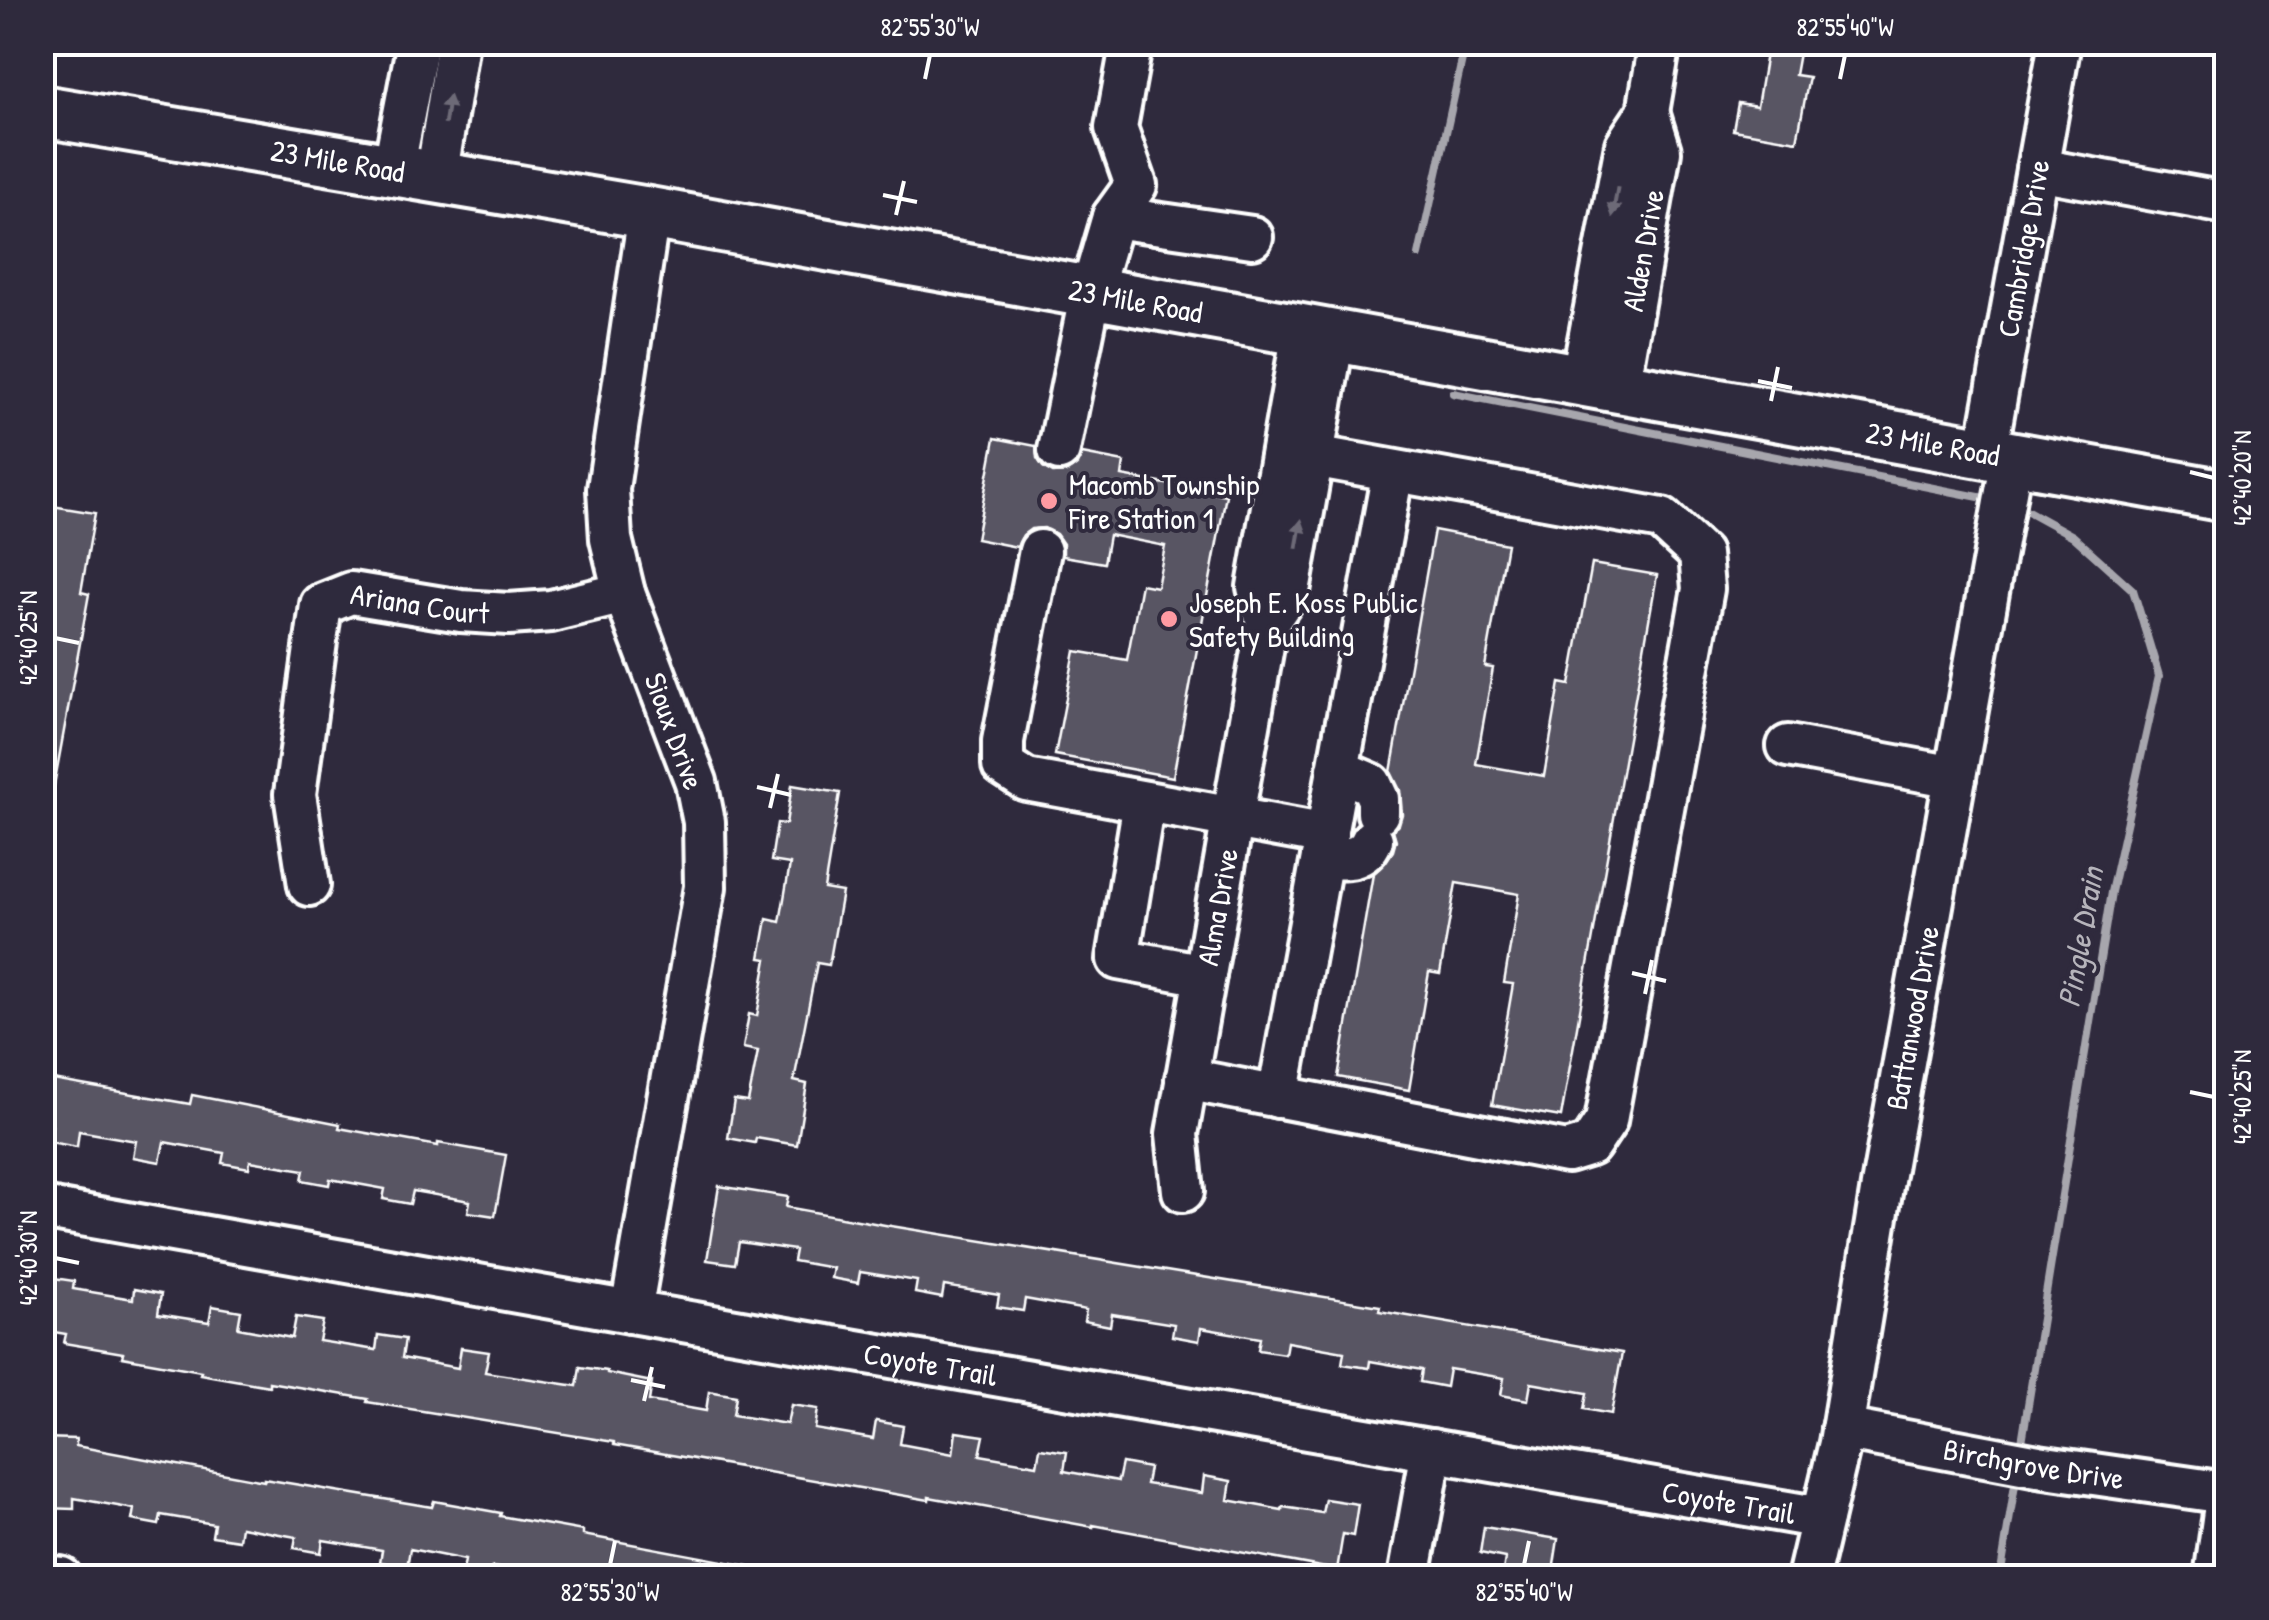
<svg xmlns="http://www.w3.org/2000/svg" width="2269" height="1620" font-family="'Patrick Hand',sans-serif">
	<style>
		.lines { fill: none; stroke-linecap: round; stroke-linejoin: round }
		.stream { stroke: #a7a6ad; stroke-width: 8 }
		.building { fill: #595564; stroke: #fff; stroke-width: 2.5 }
		.minor-casing { stroke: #fff; stroke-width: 48 }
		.major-casing { stroke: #fff; stroke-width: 58 }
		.minor { stroke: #2f2a3d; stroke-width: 40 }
		.major { stroke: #2f2a3d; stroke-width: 50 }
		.oneway { fill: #6d6a77 }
		.ticks { fill: none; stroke: #fff; stroke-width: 4 }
		.poi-dot { fill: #ff9aa2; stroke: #2f2a3d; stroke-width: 4 }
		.labels { text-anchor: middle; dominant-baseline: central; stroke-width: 8; stroke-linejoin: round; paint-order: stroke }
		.street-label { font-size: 30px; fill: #fff; stroke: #2f2a3d }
		.poi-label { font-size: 30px; fill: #fff; stroke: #2f2a3d; text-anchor: start }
		.water-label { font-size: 32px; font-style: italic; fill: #b6b4bb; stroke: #2f2a3d }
		.neatline { fill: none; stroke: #fff; stroke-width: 4 }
		.ticks-label { font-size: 25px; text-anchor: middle; fill: #fff }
	</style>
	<rect width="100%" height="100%" fill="#2f2a3d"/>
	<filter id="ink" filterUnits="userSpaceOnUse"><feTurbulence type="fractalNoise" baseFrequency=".01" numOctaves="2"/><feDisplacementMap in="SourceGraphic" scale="20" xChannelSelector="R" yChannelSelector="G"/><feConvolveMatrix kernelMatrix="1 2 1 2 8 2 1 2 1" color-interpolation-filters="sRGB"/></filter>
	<g filter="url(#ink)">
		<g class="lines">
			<g class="stream">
				<path d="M 1419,255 L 1466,42"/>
				<path d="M 1453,393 L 1984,498"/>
				<path d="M 2015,504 L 2073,536 L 2133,590 L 2159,676 L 2111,892 L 2022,1442"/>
				<path d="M 2000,1578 L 2015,1484"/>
			</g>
		</g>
		<g class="building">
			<path d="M 1768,42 L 1801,42 L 1795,75 L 1809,77 L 1797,141 L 1733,130 L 1738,103 L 1757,106 Z"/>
			<path d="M 995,438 L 1036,446 L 1037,458 L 1043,467 L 1053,473 L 1067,472 L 1077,465 L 1082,454 L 1124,462 L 1122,476 L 1226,495 L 1173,777 L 1055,755 L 1075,651 L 1127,660 L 1141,584 L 1157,587 L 1165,546 L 1109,535 L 1104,563 L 1063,556 L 1063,544 L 1056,534 L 1044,528 L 1031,529 L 1023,535 L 1017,547 L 976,539 Z"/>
			<path d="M 46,505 L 95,513 L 81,592 L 89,594 L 53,791 L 42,790 L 42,525 Z"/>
			<path d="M 1434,530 L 1507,544 L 1485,667 L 1493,668 L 1476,764 L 1544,776 L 1560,683 L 1570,685 L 1592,564 L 1657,575 L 1561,1117 L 1492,1105 L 1513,984 L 1504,983 L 1519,894 L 1456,883 L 1440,974 L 1429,972 L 1409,1090 L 1338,1077 L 1373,874 L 1385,863 L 1393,851 L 1396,840 L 1393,830 L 1399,824 L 1402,814 L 1400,790 L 1391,772 Z"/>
			<path d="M 792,785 L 840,793 L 824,889 L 842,892 L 829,965 L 817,963 L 794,1081 L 807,1084 L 797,1145 L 756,1138 L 755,1143 L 728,1138 L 734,1100 L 748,1102 L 758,1051 L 743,1048 L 749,1014 L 757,1016 L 767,959 L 760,958 L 767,919 L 780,922 L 790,864 L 771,861 L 777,823 L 786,824 Z"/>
			<path d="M 42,1078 L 190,1104 L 192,1095 L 340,1124 L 339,1128 L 438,1146 L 438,1143 L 506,1155 L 495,1216 L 468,1212 L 470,1201 L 413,1191 L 410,1204 L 383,1199 L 385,1189 L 330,1179 L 329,1185 L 302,1180 L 304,1170 L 250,1161 L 249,1168 L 222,1163 L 224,1153 L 164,1142 L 160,1162 L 133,1157 L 136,1141 L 79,1131 L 77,1147 L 50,1142 L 52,1126 L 42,1124 Z"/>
			<path d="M 719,1186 L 788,1197 L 786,1207 L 885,1225 L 1380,1306 L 1379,1311 L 1622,1353 L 1611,1414 L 1584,1409 L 1587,1393 L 1531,1383 L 1528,1400 L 1501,1395 L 1504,1378 L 1449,1369 L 1446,1387 L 1420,1382 L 1422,1370 L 1370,1361 L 1369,1368 L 1342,1364 L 1344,1352 L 1287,1342 L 1285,1354 L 1258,1350 L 1260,1338 L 1201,1328 L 1199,1341 L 1172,1336 L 1174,1324 L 1112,1314 L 1110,1326 L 1084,1321 L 1086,1310 L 1025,1299 L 1023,1311 L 997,1307 L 999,1295 L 944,1286 L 942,1298 L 915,1293 L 917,1281 L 860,1272 L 858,1283 L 831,1278 L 833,1268 L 793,1261 L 795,1250 L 739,1242 L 735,1264 L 707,1260 Z"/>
			<path d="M 47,1277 L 74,1281 L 73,1289 L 133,1299 L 134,1289 L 161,1294 L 158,1314 L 209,1322 L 212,1306 L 241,1311 L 238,1328 L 292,1338 L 296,1317 L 323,1321 L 319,1341 L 376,1350 L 378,1335 L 405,1339 L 402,1358 L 458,1368 L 461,1348 L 489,1352 L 485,1372 L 577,1386 L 580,1367 L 607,1371 L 607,1373 L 652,1382 L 649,1401 L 706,1411 L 709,1391 L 736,1396 L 733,1415 L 787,1424 L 791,1405 L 818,1409 L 815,1429 L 873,1439 L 876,1421 L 903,1426 L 900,1444 L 953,1454 L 956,1432 L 984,1436 L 980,1455 L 1037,1465 L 1040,1448 L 1067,1452 L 1064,1471 L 1118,1481 L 1122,1463 L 1149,1468 L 1146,1484 L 1202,1493 L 1204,1476 L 1231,1481 L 1228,1500 L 1282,1510 L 1283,1507 L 1322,1513 L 1325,1499 L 1358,1504 L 1353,1536 L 1343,1534 L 1337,1570 L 1093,1525 L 1093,1527 L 929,1497 L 929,1500 L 614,1445 L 614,1442 L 367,1402 L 368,1399 L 269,1382 L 269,1386 L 200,1374 L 201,1371 L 122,1357 L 123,1353 L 64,1343 L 66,1334 L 42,1330 L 42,1305 Z"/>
			<path d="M 42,1438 L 76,1439 L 76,1446 L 264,1481 L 264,1479 L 432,1507 L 434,1501 L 501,1513 L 500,1516 L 583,1531 L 583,1535 L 749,1566 L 748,1578 L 553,1578 L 492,1567 L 490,1576 L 463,1571 L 465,1560 L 410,1549 L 407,1567 L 380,1562 L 382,1550 L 323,1540 L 321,1553 L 294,1548 L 296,1537 L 241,1527 L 239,1540 L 212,1536 L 214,1524 L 161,1515 L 159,1525 L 132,1520 L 134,1509 L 74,1498 L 74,1509 L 44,1508 Z"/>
			<path d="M 1484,1527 L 1558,1539 L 1552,1578 L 1502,1578 L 1505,1558 L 1480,1553 Z"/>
		</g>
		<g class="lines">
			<defs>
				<g id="minor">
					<path d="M 2037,169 L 2226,203"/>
					<path d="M 393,171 L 418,42"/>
					<path d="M 436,178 L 458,42"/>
					<path d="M 1113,217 L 1252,237"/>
					<path d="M 1581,382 L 1626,145 L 1648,112 L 1660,42"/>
					<path id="s1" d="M 1618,388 L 1660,151 L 1648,112"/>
					<path d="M 1059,450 L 1091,292 L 1113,217 L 1136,185 L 1116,128 L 1131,46"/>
					<path id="s2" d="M 1986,453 L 2060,42"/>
					<path d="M 1040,551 L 1003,741 L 1003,765 L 1026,780 L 1327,835"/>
					<path d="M 1267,623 L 1289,591 L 1334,336"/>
					<path d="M 1788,746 L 1955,777"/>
					<path d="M 1338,770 L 1371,784 L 1378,799 L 1378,813"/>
					<path d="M 1144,802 L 1118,959 L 1205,975"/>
					<path d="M 1322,858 C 1343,859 1363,862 1372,840"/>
					<path id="s3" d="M 309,885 L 295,794 L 321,605 L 351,593 L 461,611 L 509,614 L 551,611 L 624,593"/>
					<path d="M 1186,1079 L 1567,1152 L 1590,1145 L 1606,1121 L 1703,589 L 1700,554 L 1662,519 L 1313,456"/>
					<path d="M 1278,1097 L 1393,471"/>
					<path id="s4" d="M 1183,1191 L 1177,1134 L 1267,623 L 1258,587 L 1303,331"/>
					<path id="s5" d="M 42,1208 L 631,1312 L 1822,1518"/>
					<path d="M 631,1312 L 705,887 L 704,822 L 696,782 L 624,593 L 611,539 L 608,489 L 649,213"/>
					<path id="s6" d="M 1842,1429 L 2038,1466 L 2226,1493"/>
					<path d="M 42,1576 L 61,1578"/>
					<path d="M 1409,1578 L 1432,1450"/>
					<path id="s7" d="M 1808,1578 L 1840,1443 L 1884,1174 L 2012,458"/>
					<path d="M 2215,1578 L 2226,1498"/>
				</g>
				<g id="major">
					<path id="s8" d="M 42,111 L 649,213 L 2226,496"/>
				</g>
			</defs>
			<use href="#minor" class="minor-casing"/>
			<use href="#major" class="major-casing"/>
			<use href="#minor" class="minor"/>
			<use href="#major" class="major"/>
		</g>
		<defs><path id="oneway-solid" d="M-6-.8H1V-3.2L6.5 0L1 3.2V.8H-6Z" transform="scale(2.5)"/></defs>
		<g class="oneway">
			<use href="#oneway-solid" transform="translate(447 110) rotate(-81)"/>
			<use href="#oneway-solid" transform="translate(1615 202) rotate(100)"/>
			<use href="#oneway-solid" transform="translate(1299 534) rotate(-80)"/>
		</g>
	</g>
	<path class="ticks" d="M 925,79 L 930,55M 1840,79 L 1845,55M 883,195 L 917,202M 896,215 L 904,181M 1758,381 L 1792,388M 1771,401 L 1778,367M 2190,472 L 2214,478M 55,638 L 79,643M 757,787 L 791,795M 770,808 L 778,774M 1632,973 L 1666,981M 1645,994 L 1652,960M 2190,1092 L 2214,1097M 55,1258 L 79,1263M 631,1380 L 665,1387M 644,1401 L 652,1367M 610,1565 L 615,1541M 1524,1565 L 1529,1541"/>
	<g class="poi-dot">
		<circle cx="1049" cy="501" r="10"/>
		<circle cx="1169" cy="619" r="10"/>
	</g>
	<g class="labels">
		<g class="street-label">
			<text stroke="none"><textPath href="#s8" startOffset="300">23 Mile Road</textPath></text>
			<text stroke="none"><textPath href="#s2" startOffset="208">Cambridge Drive</textPath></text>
			<text stroke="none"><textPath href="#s1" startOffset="140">Alden Drive</textPath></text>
			<text stroke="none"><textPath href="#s8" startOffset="1110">23 Mile Road</textPath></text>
			<text stroke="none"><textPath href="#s8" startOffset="1920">23 Mile Road</textPath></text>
			<text stroke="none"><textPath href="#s3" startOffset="385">Ariana Court</textPath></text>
			<text transform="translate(675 731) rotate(70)">Sioux Drive</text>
			<text stroke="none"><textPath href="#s4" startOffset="288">Alma Drive</textPath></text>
			<text stroke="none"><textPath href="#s7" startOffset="570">Battanwood Drive</textPath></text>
			<text stroke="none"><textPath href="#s5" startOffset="902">Coyote Trail</textPath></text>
			<text stroke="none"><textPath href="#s6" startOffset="195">Birchgrove Drive</textPath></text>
			<text stroke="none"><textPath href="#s5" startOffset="1712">Coyote Trail</textPath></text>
		</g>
		<g class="poi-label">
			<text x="1069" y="484">Macomb Township<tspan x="1069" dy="34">Fire Station 1</tspan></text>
			<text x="1189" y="602">Joseph E. Koss Public<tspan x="1189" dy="34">Safety Building</tspan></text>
		</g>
		<g class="water-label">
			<text transform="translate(2080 937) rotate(-80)">Pingle Drain</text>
		</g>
	</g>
	<rect width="2269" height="1620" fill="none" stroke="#2f2a3d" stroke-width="110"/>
	<rect x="55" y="55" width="2159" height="1510" class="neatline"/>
	<g class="ticks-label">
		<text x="930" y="36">82°55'30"W</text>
		<text x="1845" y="36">82°55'40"W</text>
		<text transform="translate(2242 478) rotate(-90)" y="9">42°40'20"N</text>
		<text transform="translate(28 638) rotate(-90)" y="9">42°40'25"N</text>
		<text transform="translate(2242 1097) rotate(-90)" y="9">42°40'25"N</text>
		<text transform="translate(28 1258) rotate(-90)" y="9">42°40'30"N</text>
		<text x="610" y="1601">82°55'30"W</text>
		<text x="1524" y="1601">82°55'40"W</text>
	</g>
</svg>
